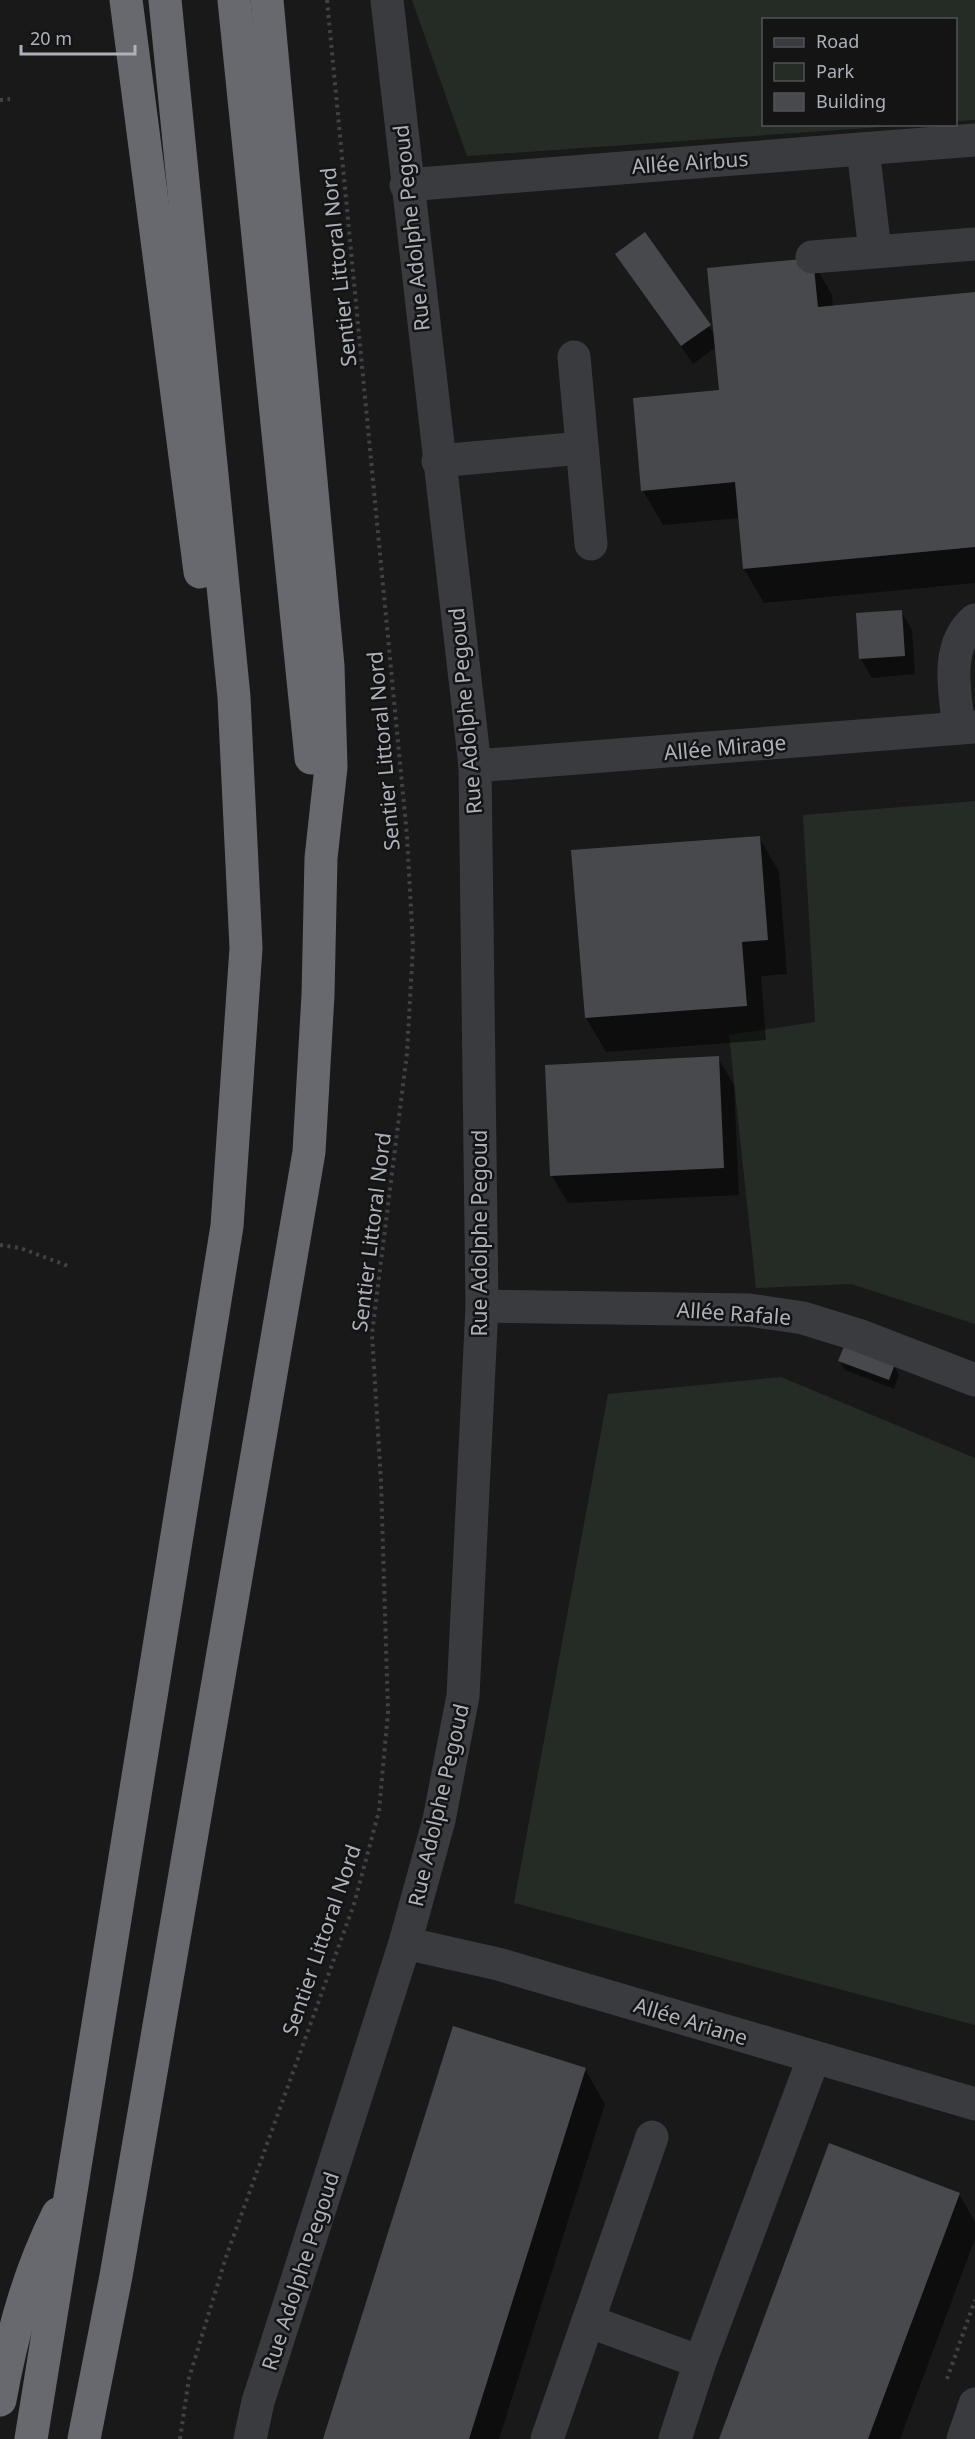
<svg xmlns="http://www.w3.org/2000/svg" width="975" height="2439" font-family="'Noto Sans',sans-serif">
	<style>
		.green { fill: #252c26 }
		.shadow { fill: #0007 }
		.building { fill: #48494d }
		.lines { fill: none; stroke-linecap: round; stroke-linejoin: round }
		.path { stroke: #404246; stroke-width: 4; stroke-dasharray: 3 4.5; stroke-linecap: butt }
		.minor { stroke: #3a3b3f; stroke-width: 33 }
		.highway { stroke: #67696f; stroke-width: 33 }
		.labels { text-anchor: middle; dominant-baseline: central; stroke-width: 5; stroke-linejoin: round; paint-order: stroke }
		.street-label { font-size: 21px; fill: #adb1b9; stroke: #141415 }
	</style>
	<rect width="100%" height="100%" fill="#19191a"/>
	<g class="green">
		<path d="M 412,0 L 975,0 L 975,120 L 956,121 L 956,20 L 764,20 L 764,124 L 910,125 L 467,156 Z"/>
		<path d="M 975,801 L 975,1324 L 851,1284 L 756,1288 L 729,1035 L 815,1022 L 803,815 Z"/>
		<path d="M 781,1377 L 975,1458 L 975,2025 L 514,1903 L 608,1394 Z"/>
	</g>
	<g class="shadow">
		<path d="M 617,254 L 709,326 L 715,336 L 812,260 L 832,295 L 833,307 L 975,293 L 975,583 L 764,603 L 744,569 L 740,518 L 663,525 L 643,491 L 720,391 L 716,347 L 693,364 Z"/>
		<path d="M 901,611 L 912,630 L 915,674 L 872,678 L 861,659 Z"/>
		<path d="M 759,837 L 779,872 L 787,974 L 761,976 L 766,1040 L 606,1052 L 586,1018 Z"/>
		<path d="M 718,1058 L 734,1085 L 739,1195 L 568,1203 L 552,1176 Z"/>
		<path d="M 840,1361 L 894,1365 L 899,1375 L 894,1389 L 845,1370 Z"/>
		<path d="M 585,2069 L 605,2104 L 499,2439 L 325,2439 Z"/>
		<path d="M 959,2194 L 975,2222 L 975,2239 L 900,2439 L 721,2439 Z"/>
	</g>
	<g class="building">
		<path d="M 645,232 L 711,325 L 681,346 L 615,254 Z"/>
		<path d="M 813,258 L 818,307 L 975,292 L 975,547 L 743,569 L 735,482 L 641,491 L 633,398 L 719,390 L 707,268 Z"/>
		<path d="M 902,610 L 905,656 L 859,659 L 856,613 Z"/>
		<path d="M 760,836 L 768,940 L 742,942 L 747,1006 L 585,1018 L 571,850 Z"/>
		<path d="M 719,1056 L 724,1168 L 550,1176 L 545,1065 Z"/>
		<path d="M 845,1344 L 895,1364 L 889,1380 L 838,1361 Z"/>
		<path d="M 453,2026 L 586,2068 L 469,2439 L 323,2439 Z"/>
		<path d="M 829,2143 L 960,2193 L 868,2439 L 719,2439 Z"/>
	</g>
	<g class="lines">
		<g class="path">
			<path d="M 0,100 L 10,99"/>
			<path d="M 0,1245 L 20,1248 L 71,1267"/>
			<path d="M 947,2379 L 975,2300"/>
			<path d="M 180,2439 L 189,2378 L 226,2257 L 354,1904 L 379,1811 L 388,1712 L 381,1482 L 372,1334 L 407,1053 L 413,946 L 407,836 L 327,0"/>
		</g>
		<g class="minor">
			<path d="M 863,149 L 875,251"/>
			<path d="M 406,185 L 975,140"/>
			<path d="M 812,257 L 975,244"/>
			<path d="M 574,357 L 591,544"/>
			<path d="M 438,461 L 582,448"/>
			<path d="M 959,728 C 955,693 944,646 975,620"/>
			<path d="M 475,766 L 975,727"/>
			<path d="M 482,1306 L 749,1310 L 803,1318 L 858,1335 L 975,1380"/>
			<path d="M 405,1943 L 498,1964 L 975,2104"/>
			<path d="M 588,2321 L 700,2362"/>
			<path d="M 250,2439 L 258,2402 L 405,1943 L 439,1820 L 463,1696 L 482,1306 L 475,766 L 387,0"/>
			<path d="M 547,2439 L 652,2137"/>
			<path d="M 675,2439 L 700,2362 L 814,2057"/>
			<path d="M 963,2439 L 975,2404"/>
		</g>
		<g class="highway">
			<path d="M 126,0 L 200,572"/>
			<path d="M 234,0 L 311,758"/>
			<path d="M 0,2400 C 12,2334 28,2274 58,2214"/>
			<path d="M 31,2439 L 227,1226 L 246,948 L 234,697 L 165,0"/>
			<path d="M 84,2439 L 116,2276 L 309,1152 L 318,995 L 321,858 L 331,767 L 328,666 L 267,0"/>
		</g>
	</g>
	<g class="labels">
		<g class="street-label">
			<text transform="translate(690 162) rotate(-4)">Allée Airbus</text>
			<text transform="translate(411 228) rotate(-96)">Rue Adolphe Pegoud</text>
			<text transform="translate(338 267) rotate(-96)">Sentier Littoral Nord</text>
			<text transform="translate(465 711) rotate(-95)">Rue Adolphe Pegoud</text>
			<text transform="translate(725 747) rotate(-5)">Allée Mirage</text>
			<text transform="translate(383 751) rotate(-95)">Sentier Littoral Nord</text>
			<text transform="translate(371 1232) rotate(-83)">Sentier Littoral Nord</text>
			<text transform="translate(479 1233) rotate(-90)">Rue Adolphe Pegoud</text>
			<text transform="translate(734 1313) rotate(4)">Allée Rafale</text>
			<text transform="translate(438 1805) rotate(-77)">Rue Adolphe Pegoud</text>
			<text transform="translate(321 1940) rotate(-71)">Sentier Littoral Nord</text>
			<text transform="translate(691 2021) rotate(17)">Allée Ariane</text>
			<text transform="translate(300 2271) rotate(-72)">Rue Adolphe Pegoud</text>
		</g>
	</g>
	<rect x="762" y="18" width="195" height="108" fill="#141415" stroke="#515357" stroke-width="1.5"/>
	<rect x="774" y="38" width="30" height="9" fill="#3a3b3f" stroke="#515357" stroke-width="1.5"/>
	<text x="816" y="48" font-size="18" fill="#adb1b9">Road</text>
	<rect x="774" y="63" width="30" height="18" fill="#252c26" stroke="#515357" stroke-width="1.5"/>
	<text x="816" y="78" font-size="18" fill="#adb1b9">Park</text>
	<rect x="774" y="93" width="30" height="18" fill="#48494d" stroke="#515357" stroke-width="1.5"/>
	<text x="816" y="108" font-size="18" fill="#adb1b9">Building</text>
	<path d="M21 45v9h114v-9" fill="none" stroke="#adb1b9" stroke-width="3"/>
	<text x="30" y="45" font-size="18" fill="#adb1b9" stroke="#141415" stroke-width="4.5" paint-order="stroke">20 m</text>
</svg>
